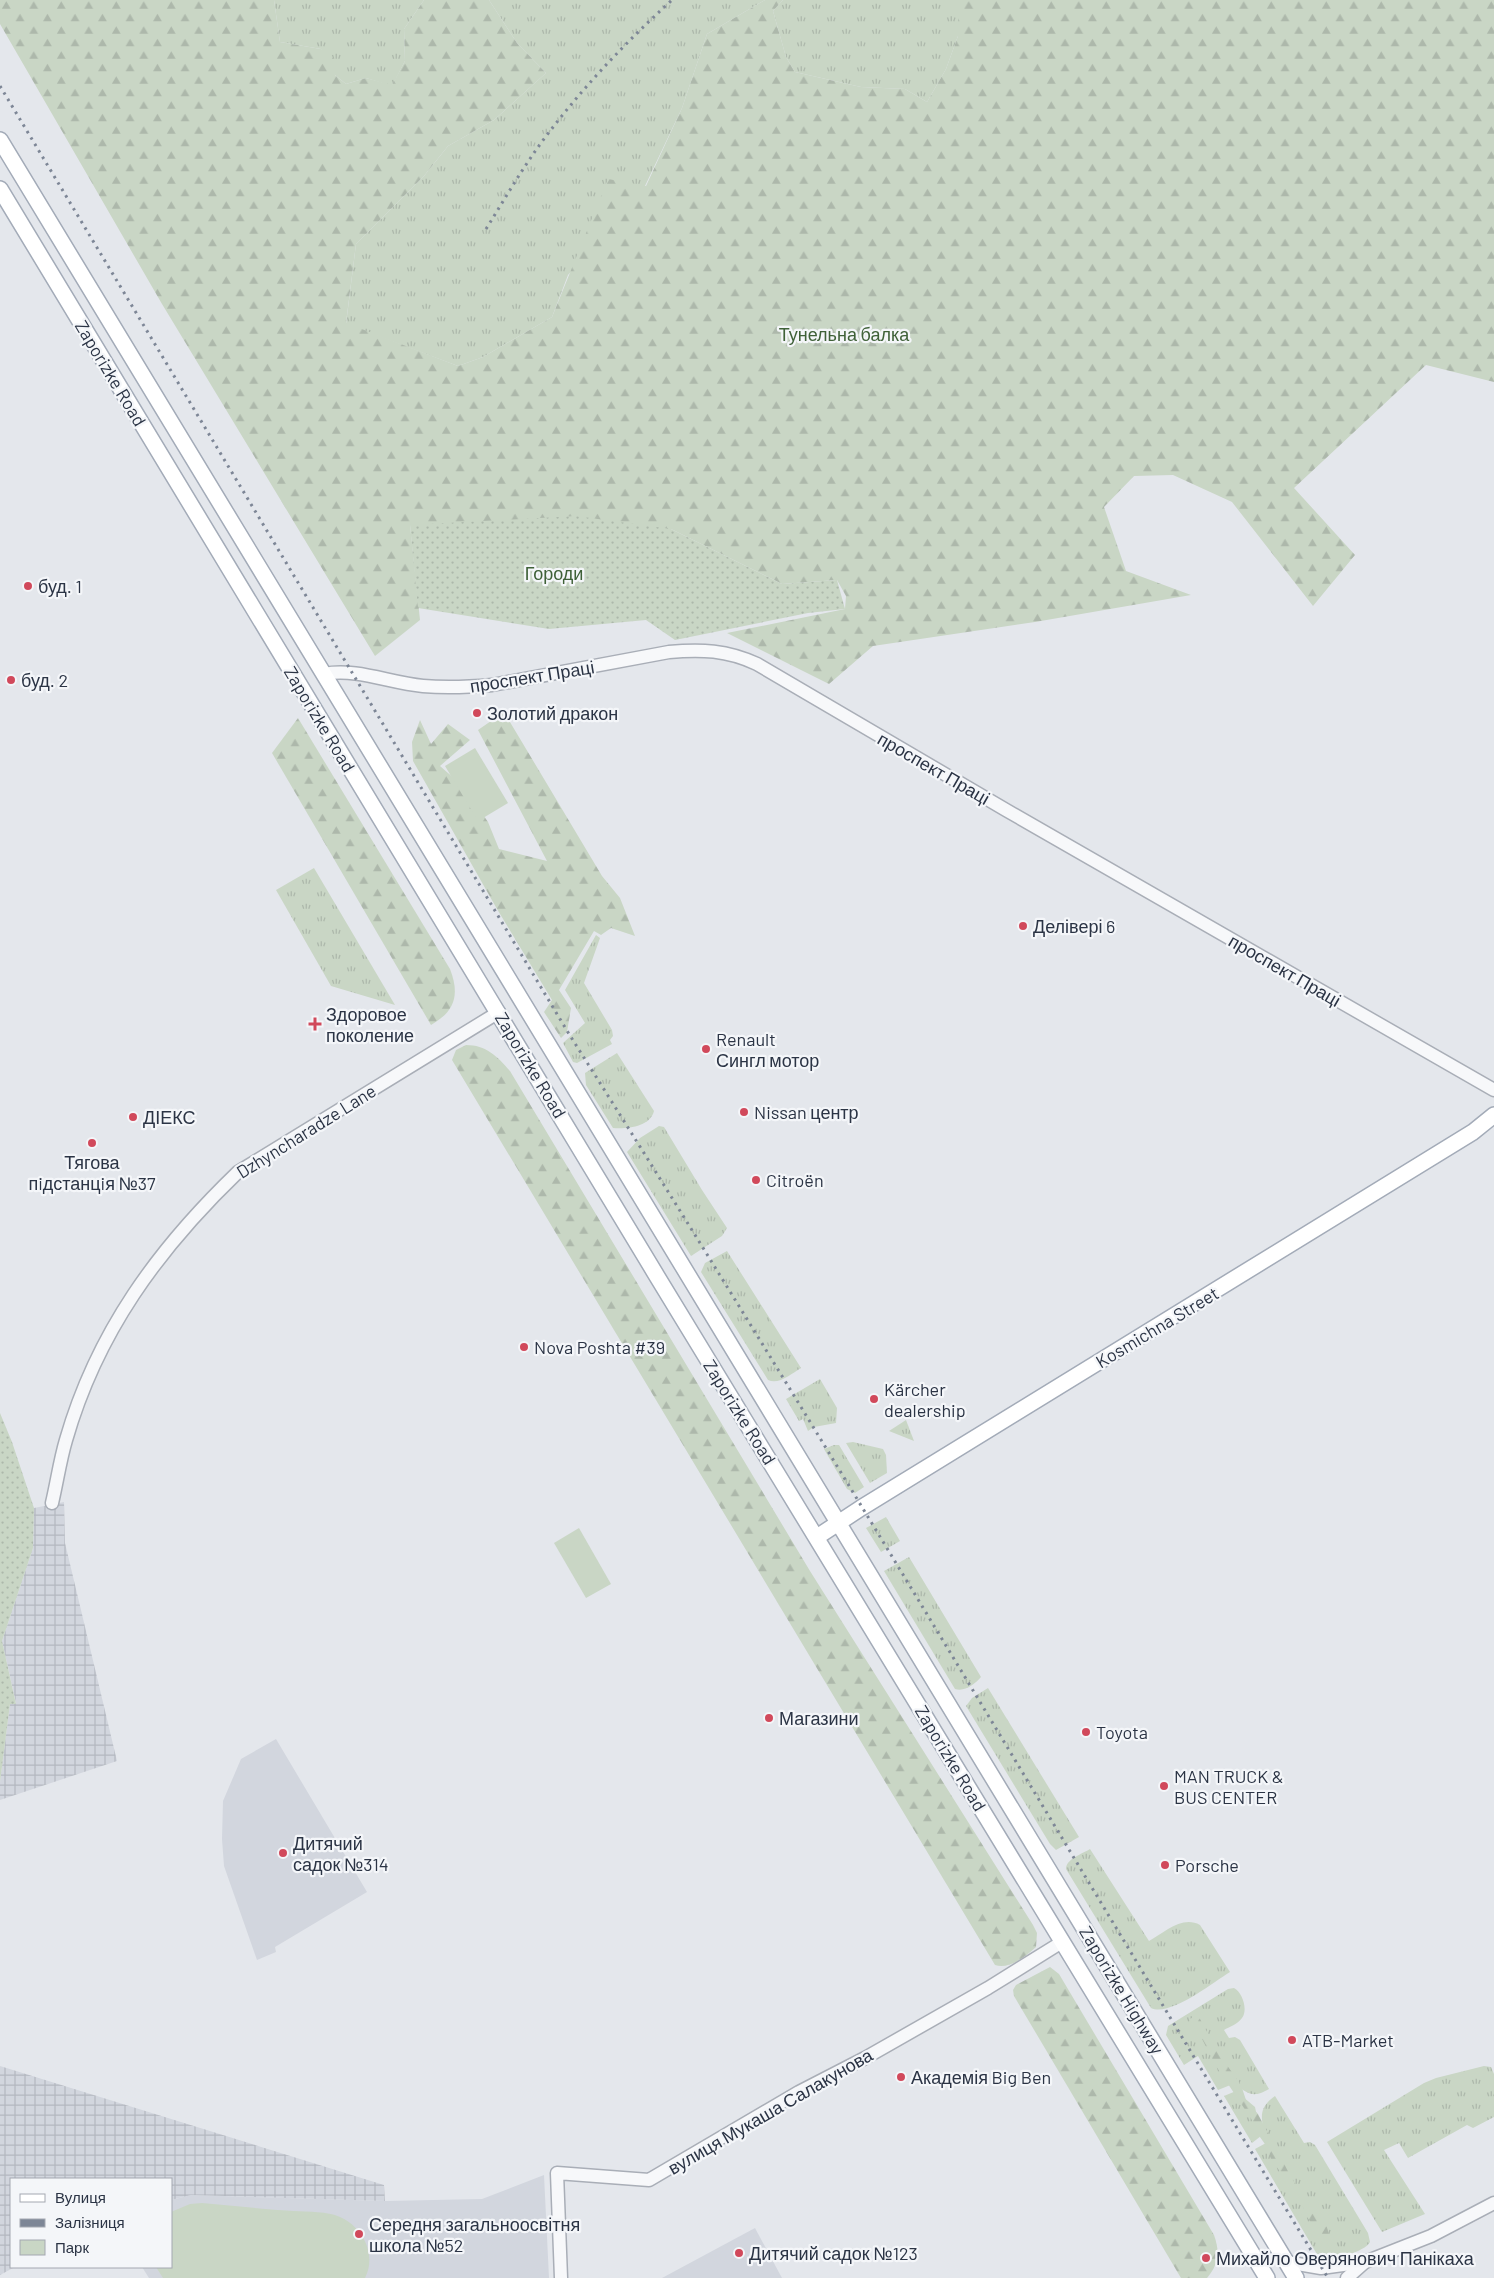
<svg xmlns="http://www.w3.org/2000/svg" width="1494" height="2278" font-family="Barlow,sans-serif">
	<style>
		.built { fill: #d2d6de }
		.industrial { fill: url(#industrial-grid) }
		.grass { fill: url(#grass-tufts) }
		.forest { fill: url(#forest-firs) }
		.park { fill: #c9d6c5 }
		.garden { fill: url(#garden-dots) }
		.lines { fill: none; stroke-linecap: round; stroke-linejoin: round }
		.minor-casing { stroke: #a9aeb7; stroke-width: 15 }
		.major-casing { stroke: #a3abb8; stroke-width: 18 }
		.minor { stroke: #f7f8fa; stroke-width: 12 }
		.major { stroke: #fff; stroke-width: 15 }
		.rail { stroke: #7d8696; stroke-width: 3; stroke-dasharray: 2.5 5; stroke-linecap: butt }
		.poi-dot { fill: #d1495b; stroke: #f4f6f9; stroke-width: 2 }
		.labels { text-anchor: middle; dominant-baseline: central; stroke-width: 4.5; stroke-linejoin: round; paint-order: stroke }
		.park-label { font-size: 18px; fill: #3f6138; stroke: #f4f6f9 }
		.street-label { font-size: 18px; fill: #2b3445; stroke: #f4f6f9 }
		.poi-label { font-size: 18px; fill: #2b3445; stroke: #f4f6f9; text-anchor: start }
	</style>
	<defs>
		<pattern id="industrial-grid" width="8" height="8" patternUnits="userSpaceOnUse" patternTransform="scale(1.25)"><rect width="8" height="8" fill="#d2d6de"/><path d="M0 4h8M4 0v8" fill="none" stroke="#b4b8c0"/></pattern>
		<pattern id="grass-tufts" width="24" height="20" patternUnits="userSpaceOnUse" patternTransform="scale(1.25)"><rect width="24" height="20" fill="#c9d6c5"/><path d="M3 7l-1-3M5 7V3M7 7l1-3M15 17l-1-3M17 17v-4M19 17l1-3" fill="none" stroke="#adb8ab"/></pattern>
		<pattern id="forest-firs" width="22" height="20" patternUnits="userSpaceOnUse" patternTransform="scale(1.25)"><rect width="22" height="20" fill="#c9d6c5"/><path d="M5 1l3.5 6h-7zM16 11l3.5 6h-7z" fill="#adb8ab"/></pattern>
		<pattern id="garden-dots" width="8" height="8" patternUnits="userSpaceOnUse" patternTransform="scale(1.25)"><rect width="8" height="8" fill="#c9d6c5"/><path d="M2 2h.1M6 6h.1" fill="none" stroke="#adb8ab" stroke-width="1.8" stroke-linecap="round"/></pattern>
	</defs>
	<rect width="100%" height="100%" fill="#e4e7ec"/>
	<g class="built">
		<path d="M 276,1739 L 367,1892 L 275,1947 L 276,1952 L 257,1960 L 224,1866 L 222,1839 L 223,1801 L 241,1759 Z"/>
		<path d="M 544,2175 L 549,2278 L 149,2278 L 142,2267 L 171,2267 L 171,2200 L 191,2195 L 385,2201 L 482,2199 Z"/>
		<path d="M 755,2228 L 782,2278 L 662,2278 Z"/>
	</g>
	<g class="industrial">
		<path d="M 64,1502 L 65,1543 L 117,1761 L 0,1800 L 0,1782 L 10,1704 L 16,1703 L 2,1641 L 33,1548 L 34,1508 Z"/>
		<path d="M 0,2066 L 384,2185 L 385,2201 L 191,2195 L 171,2200 L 171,2179 L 11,2179 L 11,2267 L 15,2267 L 0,2275 Z"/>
	</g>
	<g class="grass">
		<path d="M 274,0 L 424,0 L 404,29 L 405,61 L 392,86 L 366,78 L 346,84 L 335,75 L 321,49 L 280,42 Z"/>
		<path d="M 489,0 L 765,0 L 707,34 L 682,108 L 645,186 L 568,275 L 552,317 L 483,357 L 458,366 L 346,324 L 356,244 L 424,176 L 448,146 L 494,120 L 546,73 L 517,43 Z"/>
		<path d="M 783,0 L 958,0 L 958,36 L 946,69 L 927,102 L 905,89 L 861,87 L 795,72 L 786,57 L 773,11 Z"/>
		<path d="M 314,868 L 395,1005 L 331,986 L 276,890 Z"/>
		<path d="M 596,935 L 600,938 L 584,983 L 612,1030 L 613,1036 L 610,1040 L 612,1044 L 577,1063 L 573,1062 L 563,1043 L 585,1023 L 565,990 Z"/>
		<path d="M 617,1053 L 654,1111 C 650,1127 627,1129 613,1128 L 586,1085 L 585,1073 Z"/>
		<path d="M 659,1126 L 664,1127 L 702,1190 L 727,1228 L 722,1236 L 691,1256 L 627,1152 L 640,1138 Z"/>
		<path d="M 727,1251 L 801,1368 C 791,1374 779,1385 768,1380 L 701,1272 L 705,1263 Z"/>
		<path d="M 820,1379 L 837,1408 L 836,1423 L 814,1427 L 808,1431 L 803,1419 L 799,1421 L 786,1399 Z"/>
		<path d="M 906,1420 L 914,1441 L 889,1431 Z"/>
		<path d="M 853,1442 L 883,1449 L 886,1455 L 887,1473 L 870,1483 L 846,1443 Z"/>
		<path d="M 834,1445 L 839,1445 L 864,1487 L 855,1493 L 847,1489 L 824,1449 Z"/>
		<path d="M 886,1517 L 900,1541 L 881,1552 L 866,1528 Z"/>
		<path d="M 909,1557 L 981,1677 C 975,1684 965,1692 955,1689 L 884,1571 Z"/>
		<path d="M 988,1688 L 1079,1837 L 1056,1850 L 1050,1844 L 966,1706 L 972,1698 Z"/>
		<path d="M 1090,1849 L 1149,1941 C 1164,1933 1182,1915 1200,1925 L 1230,1972 C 1212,1983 1170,2017 1151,2008 L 1066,1869 C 1066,1859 1082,1854 1090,1849 Z"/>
		<path d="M 1234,1988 C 1243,1993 1248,2010 1242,2018 C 1238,2024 1229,2027 1224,2030 L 1229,2038 L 1235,2037 L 1240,2040 L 1269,2089 C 1252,2099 1249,2093 1233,2084 L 1218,2090 L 1198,2056 L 1184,2065 L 1166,2035 L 1168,2026 L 1228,1989 Z"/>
		<path d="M 1484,2066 L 1491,2067 L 1494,2074 L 1494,2117 L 1473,2128 L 1467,2125 L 1408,2158 L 1399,2143 L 1384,2150 L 1425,2214 L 1382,2232 L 1327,2142 L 1424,2083 L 1436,2078 Z"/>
		<path d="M 1236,2091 L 1255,2107 L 1261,2136 L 1252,2143 L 1224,2096 Z"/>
		<path d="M 1275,2096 L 1304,2143 L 1310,2142 L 1315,2145 L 1368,2233 L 1370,2242 C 1365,2252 1332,2260 1321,2261 L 1255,2149 L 1266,2143 C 1263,2121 1255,2110 1275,2096 Z"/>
	</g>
	<g class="forest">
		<path d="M 0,0 L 274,0 L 280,42 L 321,49 L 334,58 L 335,75 L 346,84 L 366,78 L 392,85 L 405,61 L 404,29 L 424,0 L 489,0 L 517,43 L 546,73 L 494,120 L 448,146 L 424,176 L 356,244 L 346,323 L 458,366 L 483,357 L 552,317 L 608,179 L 646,186 L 682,108 L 707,34 L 765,0 L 783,0 L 773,11 L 786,57 L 795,72 L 861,87 L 905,89 L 927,102 L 946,69 L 958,36 L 958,0 L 1494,0 L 1494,382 L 1426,365 L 1294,488 L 1355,555 L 1313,606 L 1232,502 L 1173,475 L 1134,476 L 1104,507 L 1126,571 L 1191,595 L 1035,622 L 873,646 L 829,684 L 727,633 L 845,609 L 846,596 L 837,580 L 782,584 L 671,529 L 410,525 L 420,620 L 375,656 L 162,304 L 0,24 Z"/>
		<path d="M 504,712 L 602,876 L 620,898 L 635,936 L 611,928 L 601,935 L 594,931 L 559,990 L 571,1008 L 567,1032 L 561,1038 L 544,1012 L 552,1000 L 497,909 L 413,761 L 412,742 L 420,720 L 431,744 L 448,724 L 470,740 L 440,766 L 464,787 L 488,822 L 499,849 L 547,861 L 478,730 Z"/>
		<path d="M 298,718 L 450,969 C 460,995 455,1011 431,1025 L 272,753 Z"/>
		<path d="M 466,1045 C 486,1045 497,1056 510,1071 L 810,1571 L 1033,1925 L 1037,1933 L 1036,1947 C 1026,1956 1009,1970 995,1965 L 452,1060 L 456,1050 Z"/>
		<path d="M 1050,1967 L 1059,1974 L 1214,2235 C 1220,2252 1219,2264 1207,2278 L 1181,2278 L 1014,1996 L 1013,1990 L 1016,1985 Z"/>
		<path d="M 1195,2016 L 1200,2019 L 1219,2054 L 1241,2085 L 1246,2100 L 1258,2114 L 1292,2179 L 1327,2227 L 1329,2235 L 1328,2238 L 1321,2238 L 1306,2215 L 1300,2199 L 1271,2159 L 1267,2147 L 1255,2130 L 1252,2120 L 1216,2066 L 1201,2037 L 1190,2023 L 1190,2019 Z"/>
	</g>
	<g class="park">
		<path d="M 475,748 L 508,803 L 478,821 L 445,766 Z"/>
		<path d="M 579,1528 L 611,1584 L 586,1598 L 554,1543 Z"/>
		<path d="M 202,2203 C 233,2206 263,2209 294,2211 C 309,2212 327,2211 340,2217 C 363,2227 377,2255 365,2278 L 163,2278 L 156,2267 L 171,2267 L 171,2212 L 190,2204 Z"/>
	</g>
	<g class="garden">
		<path d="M 576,516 L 671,529 L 782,584 L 837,580 L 845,609 L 808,613 L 675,640 L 646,620 L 549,629 L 418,608 L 410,525 Z"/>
		<path d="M 0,1413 L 12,1442 L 34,1508 L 33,1548 L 2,1641 L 16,1704 L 10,1704 L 0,1782 Z"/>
	</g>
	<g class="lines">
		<defs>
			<g id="minor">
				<path d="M 324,674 C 358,668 389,683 423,686 C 446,688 469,687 492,685 L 669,652 C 701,649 727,650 757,664 L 1006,810 L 1494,1090"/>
				<path d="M 52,1503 C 57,1482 60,1460 66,1440 C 97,1332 158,1249 238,1172 L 499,1012"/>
				<path d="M 1286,2262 L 1321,2268 L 1365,2262 L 1431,2236 L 1494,2203"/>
				<path d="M 561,2278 L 557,2173 L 649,2180 L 799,2092 L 865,2058 L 988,1988 L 1062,1942"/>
				<path d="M 1347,2278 L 1365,2262"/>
			</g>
			<g id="major">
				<path d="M 0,140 L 1296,2278"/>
				<path d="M 0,189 L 655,1273 L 1267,2278"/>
				<path d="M 817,1537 L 861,1508 L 1473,1132 L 1494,1115"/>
			</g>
		</defs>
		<use href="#minor" class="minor-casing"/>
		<use href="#major" class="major-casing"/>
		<use href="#minor" class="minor"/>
		<use href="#major" class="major"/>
		<g class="rail">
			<path d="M 0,86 L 569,1034 C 829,1444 1075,1863 1328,2278"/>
			<path d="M 486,229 C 506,197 524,165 547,135 C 584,86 626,42 672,0"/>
		</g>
	</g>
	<g class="poi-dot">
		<circle cx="28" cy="586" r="5"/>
		<circle cx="11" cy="680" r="5"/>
		<circle cx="477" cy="713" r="5"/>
		<circle cx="1023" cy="926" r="5"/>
		<path d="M312.5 1016.5h5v5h5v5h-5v5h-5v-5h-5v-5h5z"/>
		<circle cx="706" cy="1049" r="5"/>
		<circle cx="744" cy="1112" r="5"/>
		<circle cx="133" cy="1117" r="5"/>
		<circle cx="92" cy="1143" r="5"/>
		<circle cx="756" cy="1180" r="5"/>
		<circle cx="524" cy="1347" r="5"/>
		<circle cx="874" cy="1399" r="5"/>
		<circle cx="769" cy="1718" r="5"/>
		<circle cx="1086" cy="1732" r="5"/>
		<circle cx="1164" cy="1786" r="5"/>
		<circle cx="283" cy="1853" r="5"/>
		<circle cx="1165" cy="1865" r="5"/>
		<circle cx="1292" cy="2040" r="5"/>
		<circle cx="901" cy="2077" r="5"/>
		<circle cx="359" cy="2234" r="5"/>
		<circle cx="739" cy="2253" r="5"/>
		<circle cx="1206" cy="2258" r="5"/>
	</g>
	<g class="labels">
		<g class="park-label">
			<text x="844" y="334">Тунельна балка</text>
			<text x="554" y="573">Городи</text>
		</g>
		<g class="street-label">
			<text transform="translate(111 373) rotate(59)">Zaporizke Road</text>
			<text transform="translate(532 676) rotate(-9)">проспект Праці</text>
			<text transform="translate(320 719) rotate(59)">Zaporizke Road</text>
			<text transform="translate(934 768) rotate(30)">проспект Праці</text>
			<text transform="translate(1285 970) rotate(30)">проспект Праці</text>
			<text transform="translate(531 1065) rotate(59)">Zaporizke Road</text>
			<text transform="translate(306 1131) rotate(-32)">Dzhyncharadze Lane</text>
			<text transform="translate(1157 1327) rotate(-31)">Kosmichna Street</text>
			<text transform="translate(740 1412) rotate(58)">Zaporizke Road</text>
			<text transform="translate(951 1758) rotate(59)">Zaporizke Road</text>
			<text transform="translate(1122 1990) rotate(59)">Zaporizke Highway</text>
			<text transform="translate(770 2111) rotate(-30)">вулиця Мукаша Салакунова</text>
		</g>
		<g class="poi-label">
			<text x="38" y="586">буд. 1</text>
			<text x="21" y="680">буд. 2</text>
			<text x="487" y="713">Золотий дракон</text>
			<text x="1033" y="926">Делівері 6</text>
			<text x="326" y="1014">Здоровое<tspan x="326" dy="21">поколение</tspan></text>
			<text x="716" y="1039">Renault<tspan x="716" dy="21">Сингл мотор</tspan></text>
			<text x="754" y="1112">Nissan центр</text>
			<text x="143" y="1117">ДІЕКС</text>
			<text x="92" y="1162" text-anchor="middle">Тягова<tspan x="92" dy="21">пiдстанцiя №37</tspan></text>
			<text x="766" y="1180">Citroën</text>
			<text x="534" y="1347">Nova Poshta #39</text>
			<text x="884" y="1389">Kärcher<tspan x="884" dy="21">dealership</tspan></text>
			<text x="779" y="1718">Магазини</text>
			<text x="1096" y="1732">Toyota</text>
			<text x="1174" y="1776">MAN TRUCK &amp;<tspan x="1174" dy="21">BUS CENTER</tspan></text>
			<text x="293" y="1843">Дитячий<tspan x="293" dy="21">садок №314</tspan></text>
			<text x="1175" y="1865">Porsche</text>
			<text x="1302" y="2040">ATB-Market</text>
			<text x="911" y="2077">Академія Big Ben</text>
			<text x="369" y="2224">Середня загальноосвітня<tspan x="369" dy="21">школа №52</tspan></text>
			<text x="749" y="2253">Дитячий садок №123</text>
			<text x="1216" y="2258">Михайло Оверянович Панікаха</text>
		</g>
	</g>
	<rect x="10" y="2178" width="162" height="90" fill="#f4f6f9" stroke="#a4a8b1"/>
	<rect x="20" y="2194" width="25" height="8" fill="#ffffff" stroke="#a4a8b1"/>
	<text x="55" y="2203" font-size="15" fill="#2b3445">Вулиця</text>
	<rect x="20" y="2219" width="25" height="8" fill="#7d8696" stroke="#a4a8b1"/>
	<text x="55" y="2228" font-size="15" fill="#2b3445">Залізниця</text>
	<rect x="20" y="2240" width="25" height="15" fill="#c9d6c5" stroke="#a4a8b1"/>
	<text x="55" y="2253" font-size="15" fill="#2b3445">Парк</text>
</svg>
